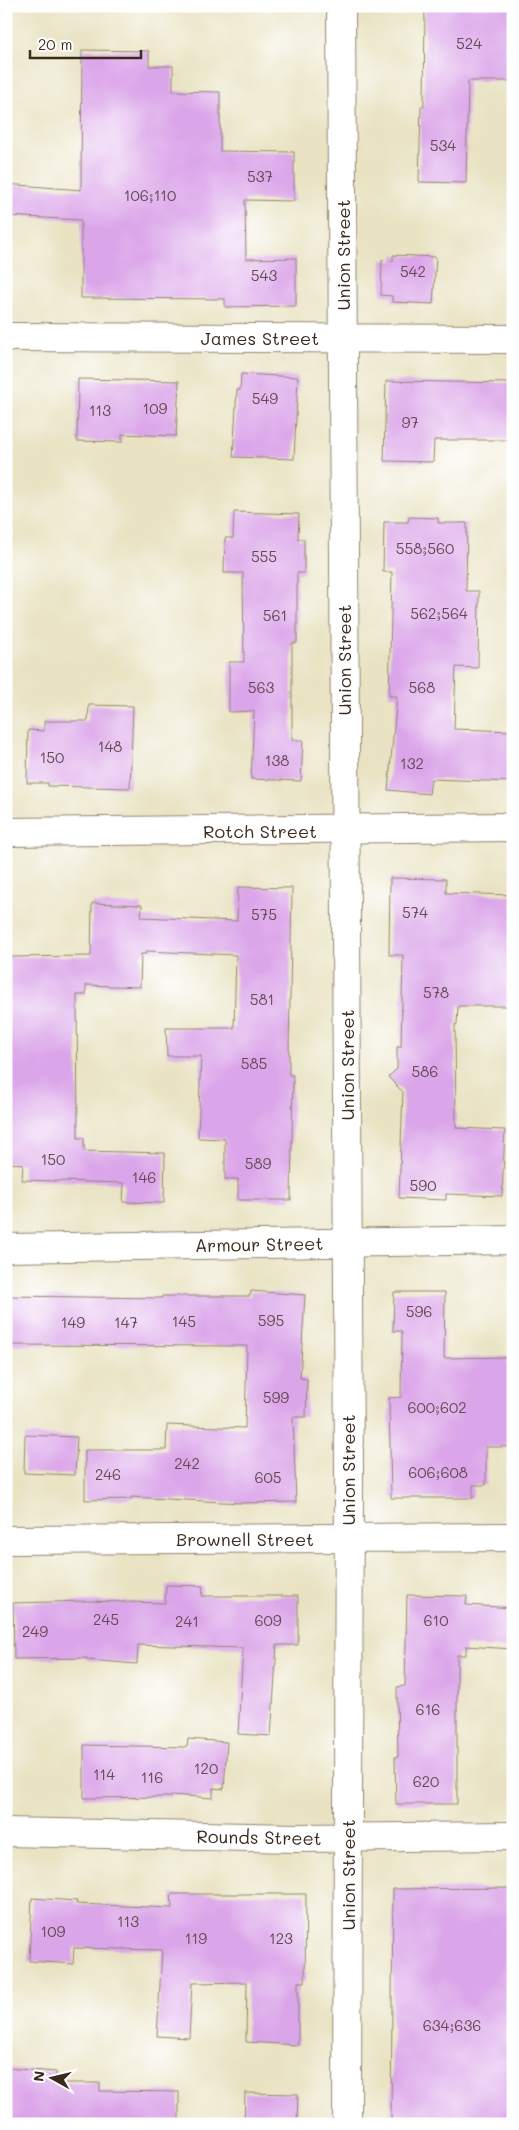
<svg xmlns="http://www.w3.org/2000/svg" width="519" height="2130" font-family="Mali,sans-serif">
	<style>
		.building { fill: #dba6e9 }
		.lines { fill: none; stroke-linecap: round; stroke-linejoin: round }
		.minor-casing { stroke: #928670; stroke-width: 30 }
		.secondary-casing { stroke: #928670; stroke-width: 30 }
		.minor { stroke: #fff; stroke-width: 28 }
		.secondary { stroke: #fff; stroke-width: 28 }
		.labels { text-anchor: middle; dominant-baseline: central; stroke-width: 5; stroke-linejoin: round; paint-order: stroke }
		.number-label { font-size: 15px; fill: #634951 }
		.street-label { font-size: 18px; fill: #3b2a1e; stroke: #fff }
	</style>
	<rect width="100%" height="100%" fill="#fff"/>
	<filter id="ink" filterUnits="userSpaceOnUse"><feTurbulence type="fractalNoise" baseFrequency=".02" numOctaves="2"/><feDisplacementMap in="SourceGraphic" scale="10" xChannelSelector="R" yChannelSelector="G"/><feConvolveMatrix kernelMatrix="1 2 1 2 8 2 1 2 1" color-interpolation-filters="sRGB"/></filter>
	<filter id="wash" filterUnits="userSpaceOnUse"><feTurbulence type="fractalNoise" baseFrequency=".0096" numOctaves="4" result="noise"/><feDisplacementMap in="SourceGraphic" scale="20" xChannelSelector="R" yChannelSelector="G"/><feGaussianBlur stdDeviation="1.12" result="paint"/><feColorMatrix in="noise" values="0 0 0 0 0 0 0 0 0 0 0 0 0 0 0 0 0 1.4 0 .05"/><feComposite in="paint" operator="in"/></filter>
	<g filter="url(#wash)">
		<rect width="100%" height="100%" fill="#e9e3c3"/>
		<g id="blocks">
			<g class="building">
				<path d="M 425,6 L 513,6 L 513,81 L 468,81 L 466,183 L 419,182 L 421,106 L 424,106 Z"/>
				<path d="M 82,50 L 149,51 L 149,66 L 173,66 L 173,91 L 220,92 L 220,151 L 294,152 L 294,201 L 245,200 L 246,259 L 296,258 L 296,306 L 225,307 L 225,299 L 81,298 L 81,220 L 6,216 L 6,184 L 81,190 Z"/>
				<path d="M 393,255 L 436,257 L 433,304 L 392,302 L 392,296 L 381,295 L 382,260 L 393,261 Z"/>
				<path d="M 241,374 L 298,377 L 294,459 L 233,457 L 237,390 L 240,390 Z"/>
				<path d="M 78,379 L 179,381 L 176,436 L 122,434 L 122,442 L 77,441 Z"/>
				<path d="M 386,381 L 513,383 L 513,440 L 434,440 L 433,462 L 384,461 Z"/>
				<path d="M 234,512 L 299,514 L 298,539 L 304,539 L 304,573 L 297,573 L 297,643 L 292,643 L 292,740 L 303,740 L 301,781 L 251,779 L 254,711 L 229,712 L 229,662 L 244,662 L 243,573 L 224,573 L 225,538 L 233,538 Z"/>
				<path d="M 409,517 L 438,518 L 438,523 L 467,523 L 466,591 L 479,591 L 478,668 L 456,667 L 454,729 L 513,731 L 513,782 L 431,779 L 429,794 L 388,790 L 397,696 L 389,696 L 392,572 L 383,572 L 384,522 L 408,522 Z"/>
				<path d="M 89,705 L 133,706 L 130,788 L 48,786 L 48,783 L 27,783 L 28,730 L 44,731 L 44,721 L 88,721 Z"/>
				<path d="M 390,878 L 446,879 L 446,893 L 513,895 L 513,1006 L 458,1006 L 457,1025 L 455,1024 L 456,1128 L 505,1130 L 502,1196 L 446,1194 L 446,1200 L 399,1198 L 403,1092 L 388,1077 L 397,1069 L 397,1047 L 401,1047 L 403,955 L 389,955 Z"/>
				<path d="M 238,887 L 292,888 L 289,1051 L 289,1075 L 293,1075 L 291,1200 L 238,1200 L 238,1179 L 225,1179 L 225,1139 L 198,1138 L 201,1056 L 167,1056 L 166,1028 L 234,1028 L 236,955 L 146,951 L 146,954 L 141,954 L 140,987 L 86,985 L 86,995 L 77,995 L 78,1138 L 84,1138 L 84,1151 L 165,1153 L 164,1203 L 123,1202 L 124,1183 L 22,1180 L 23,1164 L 6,1163 L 6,957 L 91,956 L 92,903 L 142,905 L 141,917 L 237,921 Z"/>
				<path d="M 251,1291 L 305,1295 L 300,1378 L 307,1379 L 306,1417 L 293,1417 L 296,1502 L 241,1503 L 131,1497 L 131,1499 L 85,1500 L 85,1450 L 166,1450 L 167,1425 L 245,1428 L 247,1346 L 6,1345 L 6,1296 L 162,1298 L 162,1296 L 250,1296 Z"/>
				<path d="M 394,1292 L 445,1292 L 444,1358 L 513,1357 L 513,1447 L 486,1447 L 486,1485 L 473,1485 L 473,1498 L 391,1498 L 389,1398 L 401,1397 L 402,1331 L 393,1331 Z"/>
				<path d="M 25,1435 L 77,1437 L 75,1475 L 24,1473 Z"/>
				<path d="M 166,1585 L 203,1586 L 202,1596 L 298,1596 L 298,1645 L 277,1645 L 271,1736 L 238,1734 L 243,1648 L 138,1645 L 137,1664 L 87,1660 L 87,1658 L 14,1659 L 13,1603 L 87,1601 L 165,1603 Z"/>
				<path d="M 407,1595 L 467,1596 L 466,1605 L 513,1608 L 513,1649 L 466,1646 L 466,1655 L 457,1655 L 457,1804 L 396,1804 L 395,1757 L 398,1757 L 397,1687 L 405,1686 Z"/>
				<path d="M 188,1739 L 227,1742 L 224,1789 L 213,1788 L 213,1798 L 172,1795 L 172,1797 L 84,1798 L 84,1745 L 187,1747 Z"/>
				<path d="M 513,1888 L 513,2124 L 391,2124 L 393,1889 Z"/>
				<path d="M 171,1894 L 306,1894 L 305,1982 L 298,1982 L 298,2045 L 246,2042 L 247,1982 L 192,1983 L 189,2038 L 157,2036 L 162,1950 L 74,1948 L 73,1964 L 29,1961 L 32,1898 L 77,1901 L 76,1904 L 172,1908 Z"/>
				<path d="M 6,2068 L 56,2072 L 55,2083 L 100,2083 L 100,2091 L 179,2092 L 179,2124 L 6,2124 Z"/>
				<path d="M 245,2093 L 298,2094 L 297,2124 L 244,2124 Z"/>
			</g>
		</g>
	</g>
	<g filter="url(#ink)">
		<use href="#blocks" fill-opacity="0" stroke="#928670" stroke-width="1"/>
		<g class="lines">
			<defs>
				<g id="minor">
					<path d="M 6,337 L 513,339"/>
					<path d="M 6,832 L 513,827"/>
					<path d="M 6,1248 L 513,1240"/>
					<path d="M 6,1540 L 513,1537"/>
					<path d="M 6,1832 L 296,1838 L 513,1836"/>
				</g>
				<path id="secondary" d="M 341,6 L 349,1471 L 347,2124"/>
			</defs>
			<use href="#minor" class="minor-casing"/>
			<use href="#secondary" class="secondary-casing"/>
			<use href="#minor" class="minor"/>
			<use href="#secondary" class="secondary"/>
		</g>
	</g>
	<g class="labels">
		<g class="number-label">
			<text x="469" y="43">524</text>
			<text x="443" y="145">534</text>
			<text x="260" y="176">537</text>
			<text x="150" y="195">106;110</text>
			<text x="413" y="271">542</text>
			<text x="264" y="275">543</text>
			<text x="265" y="398">549</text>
			<text x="155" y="408">109</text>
			<text x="100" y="410">113</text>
			<text x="410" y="422">97</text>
			<text x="425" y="548">558;560</text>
			<text x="264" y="556">555</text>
			<text x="439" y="613">562;564</text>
			<text x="275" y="615">561</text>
			<text x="261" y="687">563</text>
			<text x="422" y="687">568</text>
			<text x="110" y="746">148</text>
			<text x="52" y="757">150</text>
			<text x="277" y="760">138</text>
			<text x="412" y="763">132</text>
			<text x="415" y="912">574</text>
			<text x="264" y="914">575</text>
			<text x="436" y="992">578</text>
			<text x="262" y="999">581</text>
			<text x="254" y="1063">585</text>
			<text x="425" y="1071">586</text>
			<text x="53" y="1159">150</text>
			<text x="258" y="1163">589</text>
			<text x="144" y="1177">146</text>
			<text x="423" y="1185">590</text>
			<text x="419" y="1311">596</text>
			<text x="271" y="1320">595</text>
			<text x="184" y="1321">145</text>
			<text x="73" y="1322">149</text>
			<text x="126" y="1322">147</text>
			<text x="276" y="1397">599</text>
			<text x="437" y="1407">600;602</text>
			<text x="187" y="1463">242</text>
			<text x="438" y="1472">606;608</text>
			<text x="108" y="1474">246</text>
			<text x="268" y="1477">605</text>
			<text x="106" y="1619">245</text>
			<text x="268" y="1620">609</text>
			<text x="436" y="1620">610</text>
			<text x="187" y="1621">241</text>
			<text x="35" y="1631">249</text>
			<text x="428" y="1709">616</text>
			<text x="206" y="1768">120</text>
			<text x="104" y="1774">114</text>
			<text x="152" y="1777">116</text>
			<text x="426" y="1781">620</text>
			<text x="128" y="1921">113</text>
			<text x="53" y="1931">109</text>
			<text x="196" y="1938">119</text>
			<text x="281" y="1938">123</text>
			<text x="452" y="2025">634;636</text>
		</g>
		<g class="street-label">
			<text transform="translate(343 255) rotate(-90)">Union Street</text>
			<text x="260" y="338">James Street</text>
			<text transform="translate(344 660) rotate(-90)">Union Street</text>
			<text x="260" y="831">Rotch Street</text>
			<text transform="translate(347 1065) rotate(-90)">Union Street</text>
			<text transform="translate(259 1244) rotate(-1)">Armour Street</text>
			<text transform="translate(348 1470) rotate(-90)">Union Street</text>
			<text x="245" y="1539">Brownell Street</text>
			<text transform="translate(259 1837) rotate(1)">Rounds Street</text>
			<text transform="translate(348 1875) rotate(-90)">Union Street</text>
		</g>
	</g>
	<rect width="519" height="2130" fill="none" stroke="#fff" stroke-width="25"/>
	<g transform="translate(52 2078) rotate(278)" stroke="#ffffff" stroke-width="4" paint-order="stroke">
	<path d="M0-4L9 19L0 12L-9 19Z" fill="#3b2a1e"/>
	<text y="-8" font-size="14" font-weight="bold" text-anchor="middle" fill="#3b2a1e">N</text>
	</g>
	<path d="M30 50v8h111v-8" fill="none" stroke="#3b2a1e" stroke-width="2.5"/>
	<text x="38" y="50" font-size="15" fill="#3b2a1e" stroke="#ffffff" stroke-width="4" paint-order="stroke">20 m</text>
</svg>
